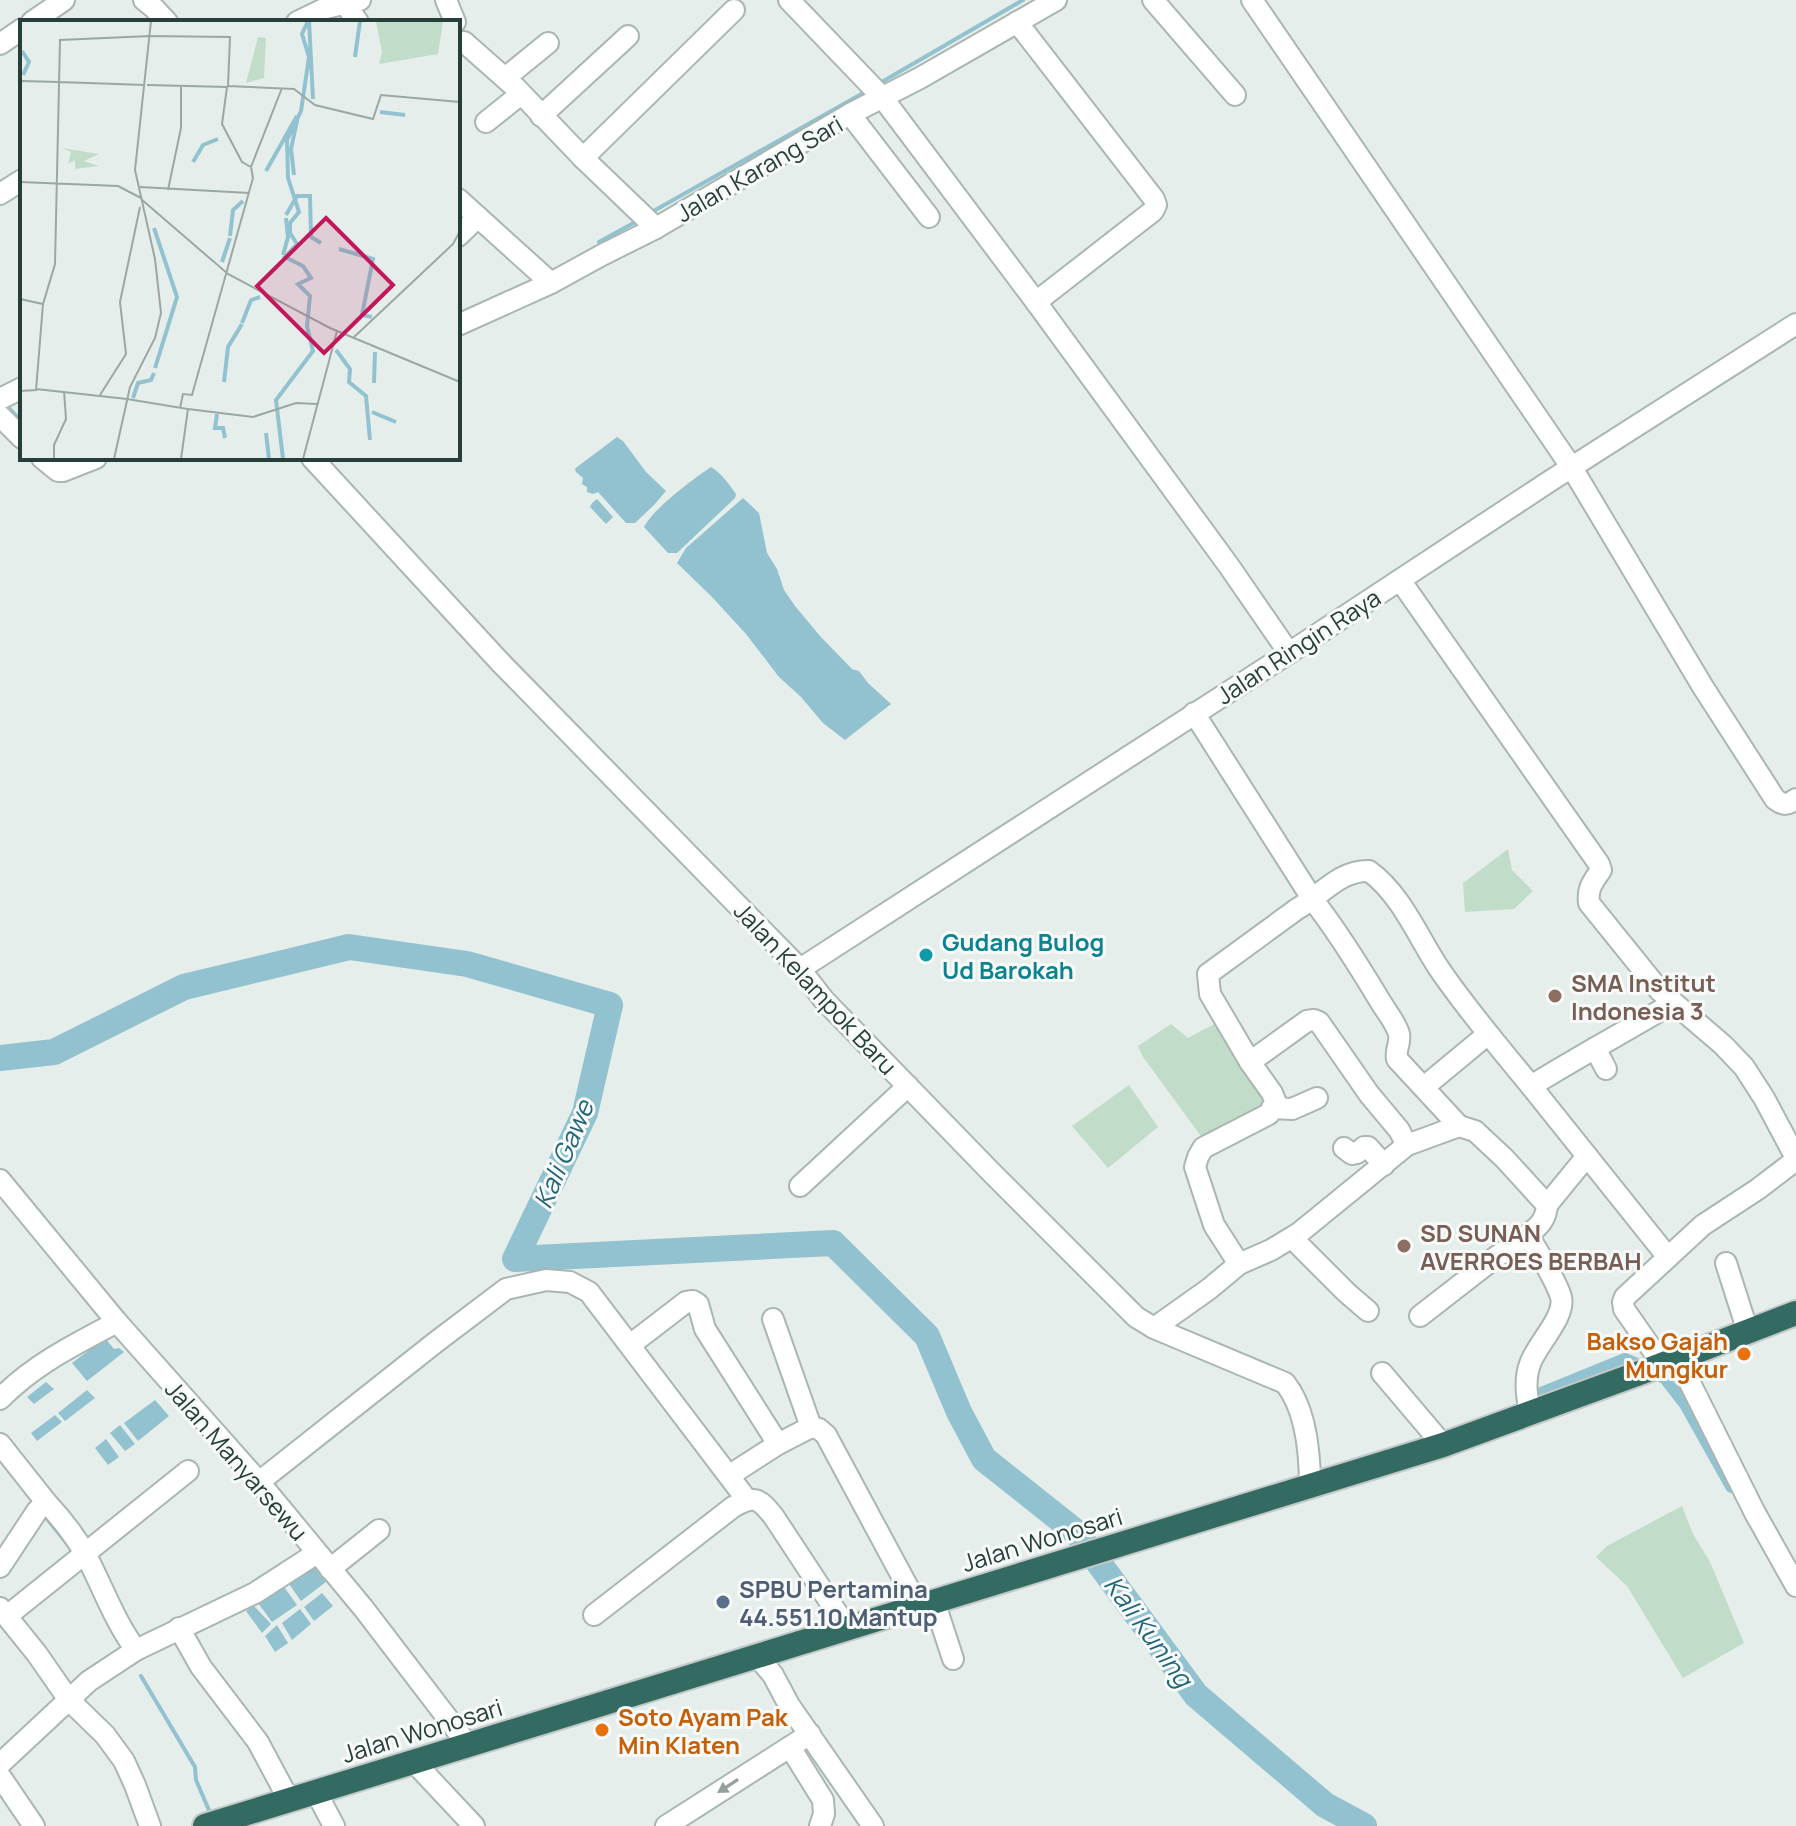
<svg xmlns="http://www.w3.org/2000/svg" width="1796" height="1826" font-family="Manrope,sans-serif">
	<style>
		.green { fill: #c1ddca }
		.water { fill: #92c2cf }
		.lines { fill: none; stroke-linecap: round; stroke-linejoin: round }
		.stream { stroke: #92c2cf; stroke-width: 4 }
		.canal { stroke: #92c2cf; stroke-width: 14 }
		.river { stroke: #92c2cf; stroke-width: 26 }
		.minor-casing { stroke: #a9b6b2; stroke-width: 24 }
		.highway-casing { stroke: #c2c9c8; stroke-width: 28 }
		.minor { stroke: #fff; stroke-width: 20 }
		.highway { stroke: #336a62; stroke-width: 24 }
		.oneway { fill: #929f9c }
		.culture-dot { fill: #0f9aa8; stroke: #f7faf9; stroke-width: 3 }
		.education-dot { fill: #8d6e63; stroke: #f7faf9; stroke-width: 3 }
		.food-dot { fill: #e8710a; stroke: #f7faf9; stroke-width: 3 }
		.service-dot { fill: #5c6f8a; stroke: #f7faf9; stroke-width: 3 }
		.labels { text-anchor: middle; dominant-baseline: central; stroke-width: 6; stroke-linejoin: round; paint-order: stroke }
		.street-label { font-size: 24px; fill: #263f3a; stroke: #f7faf9 }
		.culture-label { font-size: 24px; font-weight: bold; fill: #0d838f; stroke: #f7faf9; text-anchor: start }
		.education-label { font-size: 24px; font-weight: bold; fill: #785e54; stroke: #f7faf9; text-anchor: start }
		.food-label { font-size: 24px; font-weight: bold; fill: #c56008; stroke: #f7faf9; text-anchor: end }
		.service-label { font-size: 24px; font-weight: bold; fill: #4e5e75; stroke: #f7faf9; text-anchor: start }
		.water-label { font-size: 26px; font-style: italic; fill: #236578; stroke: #f7faf9 }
		.inset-river { fill: none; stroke: #92c2cf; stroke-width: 4 }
		.inset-road { fill: none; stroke: #99a8a4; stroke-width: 2 }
		.view { fill: #c2185b; fill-opacity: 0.15; stroke: #c2185b; stroke-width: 4 }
		.inset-edge { fill: none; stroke: #263f3a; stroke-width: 4 }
	</style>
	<rect width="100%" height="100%" fill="#e6eeeb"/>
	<g class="green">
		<path d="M 1508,849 L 1512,870 L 1533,891 L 1514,909 L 1465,912 L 1463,883 Z"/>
		<path d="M 1216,1023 L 1271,1103 L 1206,1143 L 1143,1057 L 1138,1046 L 1171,1024 L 1188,1038 Z"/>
		<path d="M 1129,1085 L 1158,1127 L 1108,1168 L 1072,1126 Z"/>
		<path d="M 1682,1506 L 1693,1534 L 1710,1562 L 1744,1643 L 1683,1678 L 1627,1586 L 1596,1557 L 1607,1546 Z"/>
	</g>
	<g class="water">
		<path d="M 617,437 L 623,441 L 646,472 L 666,491 L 654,505 L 635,523 L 626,523 L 598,492 L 593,494 L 587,492 L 587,487 L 582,484 L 583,478 L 576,472 L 575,469 L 577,467 Z"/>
		<path d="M 711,467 C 721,473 729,484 736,494 L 735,498 L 677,553 L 668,553 L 644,527 C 653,509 693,479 711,467 Z"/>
		<path d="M 743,498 L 759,513 L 767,553 L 777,569 L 784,590 L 795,606 L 820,636 L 852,669 L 859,671 L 868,683 L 891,704 L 845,740 L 823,723 L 801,697 L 779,677 L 746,634 L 712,597 L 677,563 L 686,548 Z"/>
		<path d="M 597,499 L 613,517 L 606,524 L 590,507 L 592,503 Z"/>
		<path d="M 105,1338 L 114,1349 L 119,1348 L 124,1352 L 87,1381 L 72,1363 Z"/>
		<path d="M 46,1382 L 54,1389 L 34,1404 L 27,1397 Z"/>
		<path d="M 87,1390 L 95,1398 L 65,1421 L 58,1413 Z"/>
		<path d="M 155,1400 L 169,1416 L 138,1441 L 124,1423 Z"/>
		<path d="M 55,1415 L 62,1422 L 37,1441 L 31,1433 Z"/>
		<path d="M 120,1425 L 135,1444 L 125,1451 L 110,1433 Z"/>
		<path d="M 106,1439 L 119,1457 L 108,1465 L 95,1448 Z"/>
		<path d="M 316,1567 L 326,1582 L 301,1601 L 289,1584 Z"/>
		<path d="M 284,1587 L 297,1605 L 272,1622 L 258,1603 Z"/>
		<path d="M 322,1593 L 333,1606 L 314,1621 L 304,1607 Z"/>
		<path d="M 254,1606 L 271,1624 L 262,1633 L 246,1611 Z"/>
		<path d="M 300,1609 L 311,1624 L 292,1640 L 282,1623 Z"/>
		<path d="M 277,1625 L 288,1643 L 275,1652 L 265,1636 Z"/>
	</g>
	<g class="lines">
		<g class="stream">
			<path d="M 880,83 L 1023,0"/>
			<path d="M 650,213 L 865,92"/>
			<path d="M 599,242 L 639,220"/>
			<path d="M 4,403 L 22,422"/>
			<path d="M 44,1515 L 68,1545"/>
			<path d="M 141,1676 L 195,1767 L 196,1780 L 211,1815"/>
		</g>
		<path class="canal" d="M 1539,1395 L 1625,1360 L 1665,1377 L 1686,1404 L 1732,1486"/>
		<path class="river" d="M 0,1058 L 54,1052 L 184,987 L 349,947 L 467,964 L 610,1005 L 585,1113 L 515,1259 L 833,1243 L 927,1336 L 959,1412 L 984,1459 L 1076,1532 L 1196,1695 L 1325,1805 L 1364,1826"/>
		<defs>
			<g id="minor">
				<path d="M 144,0 L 154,8 L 167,22"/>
				<path d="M 446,0 L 455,22"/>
				<path d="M 789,0 L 882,97 L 1036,302 L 1229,566 L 1289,653"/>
				<path d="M 1153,0 L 1235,95"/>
				<path d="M 1252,0 L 1572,468 L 1703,687 L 1775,799 C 1784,806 1787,805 1796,799"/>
				<path d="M 345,4 L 358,22"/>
				<path d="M 32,22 L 64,0"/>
				<path d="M 297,22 L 326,8 L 360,0"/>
				<path d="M 1017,22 L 1154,199 L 1156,205 L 1153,211 L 1036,302"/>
				<path d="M 464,42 L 516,88 L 583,158 L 656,228"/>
				<path d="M 0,44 L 22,29"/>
				<path d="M 505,78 L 548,43"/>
				<path d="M 850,114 L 929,217"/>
				<path d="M 541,116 L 628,36"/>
				<path d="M 486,122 L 521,94"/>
				<path d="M 583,158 L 734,10"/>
				<path d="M 0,194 L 22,180"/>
				<path d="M 458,199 L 551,283"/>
				<path d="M 458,236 L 478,217"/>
				<path d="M 458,325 L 551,283 L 602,255 L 656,228 L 850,114 L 920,78 L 1056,0"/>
				<path d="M 0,399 L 22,388"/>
				<path d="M 0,416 L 22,438"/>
				<path d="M 42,458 L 58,471 L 63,471 L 96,458"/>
				<path d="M 312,458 L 500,662 L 800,969 L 824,1000 L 992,1173 L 1136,1317 L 1154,1328 L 1285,1383 C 1306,1409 1310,1454 1310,1487"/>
				<path d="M 1400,580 L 1599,864 L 1601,870 C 1593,882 1587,888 1589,903 L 1660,991 L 1723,1045 L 1744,1067 L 1764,1098 L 1796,1158"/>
				<path d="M 1194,713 L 1313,900 C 1338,932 1359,966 1380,1001 C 1386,1011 1396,1023 1399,1034 C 1401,1043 1395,1049 1397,1059 L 1459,1126"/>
				<path d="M 800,969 L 1289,653 L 1550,481 L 1796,324"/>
				<path d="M 1595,1048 L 1606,1069"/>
				<path d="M 1250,1062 L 1307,1021 L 1314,1020 L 1319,1022 L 1369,1094 L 1399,1130 L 1407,1145"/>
				<path d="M 1531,1086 L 1667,1256"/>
				<path d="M 1424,1087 L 1488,1034"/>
				<path d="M 1272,1108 L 1292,1109 L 1317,1098"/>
				<path d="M 1344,1148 L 1352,1154 L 1357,1153 L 1364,1147 L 1368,1147 L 1384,1165"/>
				<path d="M 0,1180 L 117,1322 L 259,1482 L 364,1609 L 468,1745"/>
				<path d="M 800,1186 L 908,1086"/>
				<path d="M 1547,1205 L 1587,1156"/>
				<path d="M 1292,1238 L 1347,1293 L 1368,1311"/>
				<path d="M 1726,1263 L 1748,1332"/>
				<path d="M 1239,1264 L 1214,1225 L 1195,1167 L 1198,1157 L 1203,1148 L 1269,1114 L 1276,1103 L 1272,1093 L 1250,1062 L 1210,994 L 1208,974 L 1297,909 C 1321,896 1339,870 1369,871 C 1401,894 1418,937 1440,970 C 1468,1011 1500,1048 1531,1086 C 1578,1057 1626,1031 1673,1003"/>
				<path d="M 1420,1316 L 1496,1257 L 1528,1235"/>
				<path d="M 773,1319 L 811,1427 L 819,1429 L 826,1435 L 918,1606"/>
				<path d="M 1154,1328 L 1209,1289 L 1239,1264 L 1271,1250 L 1299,1233 L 1407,1145 L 1459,1126 L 1475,1131 L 1504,1158 L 1547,1205 C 1546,1220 1539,1226 1528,1235 C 1537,1250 1556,1280 1561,1297 C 1566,1317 1536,1345 1530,1364 C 1524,1380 1527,1398 1530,1414"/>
				<path d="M 630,1345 L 686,1302 L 693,1301 L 698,1304 L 705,1329 L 778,1444"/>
				<path d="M 1678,1359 L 1755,1513 L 1796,1586"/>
				<path d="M 1663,1365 L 1624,1309 L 1623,1302 L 1625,1297 L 1703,1225 L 1758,1189 L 1796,1160"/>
				<path d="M 1382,1373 L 1443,1445"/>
				<path d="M 0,1399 C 33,1365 75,1344 117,1322"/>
				<path d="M 0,1444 L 46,1502"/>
				<path d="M 730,1475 L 778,1444 L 811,1427"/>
				<path d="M 259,1482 L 436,1342 L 506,1289 L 546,1280 L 570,1282 L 589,1292 L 747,1500"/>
				<path d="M 0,1567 L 37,1511 L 46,1502 C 61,1518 76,1537 87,1557 C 103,1588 115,1622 136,1650"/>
				<path d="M 330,1569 L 379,1530"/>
				<path d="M 934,1601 L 953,1659"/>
				<path d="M 0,1608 L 37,1654 L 69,1700 L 105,1735 L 124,1761 L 135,1785 L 150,1826"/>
				<path d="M 594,1615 L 733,1507 C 755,1495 759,1498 774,1517 L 847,1628"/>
				<path d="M 7,1616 L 188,1471"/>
				<path d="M 179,1628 L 201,1667 L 258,1742 L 289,1800"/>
				<path d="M 757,1656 L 773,1675 L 789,1705 L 873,1826"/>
				<path d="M 790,1747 L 823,1800 L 824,1814 L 820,1826"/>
				<path d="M 414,1762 L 474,1826"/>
				<path d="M 0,1764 L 89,1681 L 136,1650 L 255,1593 L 317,1553"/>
				<path d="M 0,1776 L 34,1826"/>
				<path d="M 316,1792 L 334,1826"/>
				<path d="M 666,1826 L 810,1734"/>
			</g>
			<path id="highway" d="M 205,1826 L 1443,1445 L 1656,1367 L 1796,1313"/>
		</defs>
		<use href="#minor" class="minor-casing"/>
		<use href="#highway" class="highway-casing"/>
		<use href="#minor" class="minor"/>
		<use href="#highway" class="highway"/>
	</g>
	<defs><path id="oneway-solid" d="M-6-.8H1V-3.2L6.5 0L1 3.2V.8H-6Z" transform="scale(2)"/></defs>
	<use class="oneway" href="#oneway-solid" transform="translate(728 1786) rotate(147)"/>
	<circle class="culture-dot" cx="926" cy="955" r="8"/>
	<g class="education-dot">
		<circle cx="1555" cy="996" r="8"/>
		<circle cx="1404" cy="1246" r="8"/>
	</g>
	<g class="food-dot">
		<circle cx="1744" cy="1354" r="8"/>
		<circle cx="602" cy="1730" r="8"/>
	</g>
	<circle class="service-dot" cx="723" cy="1602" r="8"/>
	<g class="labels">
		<g class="street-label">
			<text transform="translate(759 168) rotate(-30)">Jalan Karang Sari</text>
			<text transform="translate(1298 646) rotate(-33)">Jalan Ringin Raya</text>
			<text transform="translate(816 988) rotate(47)">Jalan Kelampok Baru</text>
			<text transform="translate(237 1460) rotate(49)">Jalan Manyarsewu</text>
			<text transform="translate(1042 1539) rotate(-17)">Jalan Wonosari</text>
			<text transform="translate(422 1730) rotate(-17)">Jalan Wonosari</text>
		</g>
		<g class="culture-label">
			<text x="942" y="941">Gudang Bulog<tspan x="942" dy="28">Ud Barokah</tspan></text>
		</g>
		<g class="education-label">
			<text x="1571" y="982">SMA Institut<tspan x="1571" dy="28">Indonesia 3</tspan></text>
			<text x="1420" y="1232">SD SUNAN<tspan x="1420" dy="28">AVERROES BERBAH</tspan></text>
		</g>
		<g class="food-label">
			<text x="1728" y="1340">Bakso Gajah<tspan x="1728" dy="28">Mungkur</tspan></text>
			<text x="618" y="1716" text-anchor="start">Soto Ayam Pak<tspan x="618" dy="28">Min Klaten</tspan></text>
		</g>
		<g class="service-label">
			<text x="739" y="1588">SPBU Pertamina<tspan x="739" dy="28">44.551.10 Mantup</tspan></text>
		</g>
		<g class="water-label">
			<text transform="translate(563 1154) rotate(-67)">Kali Gawe</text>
			<text transform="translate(1149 1631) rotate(54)">Kali Kuning</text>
		</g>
	</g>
	<g transform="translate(20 20)">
		<rect width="440" height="440" fill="#e6eeeb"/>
		<path d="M 356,1 L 423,1 L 418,34 L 359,44 L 362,32 ZM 238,17 L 246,18 L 244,58 L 226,63 ZM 42,128 L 79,134 L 64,141 L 79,146 L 55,149 L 55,140 L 48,144 L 51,132 Z" fill="#c1ddca"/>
		<path class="inset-river" d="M 289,1 L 293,79M 2,31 L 9,42 L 3,55M 335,37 L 340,1M 360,92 L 385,95M 173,142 L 183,125 L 198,119M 246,151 L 277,96M 274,155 L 271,129 L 278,96M 266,195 L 277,176 L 290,176 L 291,217 L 301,223M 134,208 L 157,277 L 135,348M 210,216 L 213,190 L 223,181M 319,229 L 353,239 L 342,295 L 352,297M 263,235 L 268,217 L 266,198M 202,242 L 210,218M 222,303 L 231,280 L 240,277M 316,330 L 330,349 L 329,362 L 346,376 L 350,420M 204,362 L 208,327 L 222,304M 354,363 L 355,332M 113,378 L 118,363 L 131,360 L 134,353M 352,392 L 376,402M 197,394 L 195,408 L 203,408 L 205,418M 246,413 L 249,439M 263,439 L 256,380 L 293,331 L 287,306 L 290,276 L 278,264 L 291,258 L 283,246 L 265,237 L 277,224 L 270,213 L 270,203 L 279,192 L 268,158 L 267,120 L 281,91 L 289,37 L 282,14 L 288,1"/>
		<path class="inset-road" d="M 126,16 L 210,17 L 208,66M 0,61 L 39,62M 39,62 L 125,65M 127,65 L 207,67 L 202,104 L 222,142 L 231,147M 208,66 L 274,69 L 295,85 L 353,99 L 361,75 L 440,82M 231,147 L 262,68M 0,162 L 98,166 L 121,178M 120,167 L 229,173M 148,170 L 161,108 L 161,66M 121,179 L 208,254 L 310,308 L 440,362M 0,279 L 23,284 L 35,244 L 40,20 L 130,16M 333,318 L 433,224 L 440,211M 16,369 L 107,379M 0,371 L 16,370 L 23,284M 80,375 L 106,334 L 100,282 L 120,187M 107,379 L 168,389 L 161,439M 160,388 L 163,374 L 172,375 L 233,158 L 231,147M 168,389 L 233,397 L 276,383 L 297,384M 34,439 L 34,425 L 46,399 L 44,371M 94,439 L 110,367 L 135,318 L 141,293 L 135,239 L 115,150 L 131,1M 283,439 L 317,311"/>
		<path class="view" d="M 306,198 L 373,265 L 304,333 L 237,266 Z"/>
		<rect width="440" height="440" class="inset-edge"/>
	</g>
</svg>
